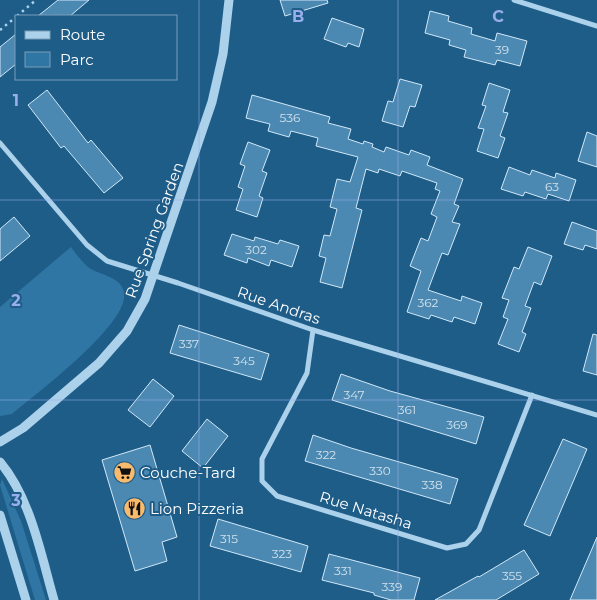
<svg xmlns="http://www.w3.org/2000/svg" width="597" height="600" font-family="Montserrat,sans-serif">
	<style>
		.green { fill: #3076a4 }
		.building { fill: #4c89b2; stroke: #d0e8f8 }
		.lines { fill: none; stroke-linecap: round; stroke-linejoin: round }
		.path { stroke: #abd1eb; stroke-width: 2.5; stroke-dasharray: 2.5 4; stroke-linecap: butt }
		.minor { stroke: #abd1eb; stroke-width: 5 }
		.tertiary { stroke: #abd1eb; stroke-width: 9 }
		.grid { fill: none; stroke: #99afed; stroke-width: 1; stroke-opacity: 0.55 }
		.labels { text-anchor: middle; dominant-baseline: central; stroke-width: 4; stroke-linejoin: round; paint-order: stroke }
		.number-label { font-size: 12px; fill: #d2e2ec }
		.street-label { font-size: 15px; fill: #fff; stroke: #1f5d89 }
		.poi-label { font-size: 15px; fill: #fff; stroke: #1f5d89; text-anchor: start }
		.grid-label { font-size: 16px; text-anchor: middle; font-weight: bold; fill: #99afed; stroke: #1f5d89; stroke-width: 4; stroke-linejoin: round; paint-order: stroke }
	</style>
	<rect width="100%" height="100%" fill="#1f5d89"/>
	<g class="green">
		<path d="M 71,247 C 76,254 82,262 88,267 C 99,275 118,276 123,289 C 137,319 34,395 12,414 L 0,416 L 0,307 Z"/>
		<path d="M 2,479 L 21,521 L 46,600 L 35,600 L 0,485 Z"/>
	</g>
	<g class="building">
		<path d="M 58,0 L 89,0 L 70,16 L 38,16 Z"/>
		<path d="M 280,0 L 327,0 L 328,3 L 285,16 Z"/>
		<path d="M 430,11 L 449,16 L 448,21 L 472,28 L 471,34 L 495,41 L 497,33 L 527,41 L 520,66 L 497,60 L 495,65 L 464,57 L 466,50 L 449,45 L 450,40 L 425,33 Z"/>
		<path d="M 332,18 L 364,29 L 359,47 L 348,43 L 346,47 L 324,39 Z"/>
		<path d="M 16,34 L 16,64 L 0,77 L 0,47 Z"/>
		<path d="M 400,79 L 422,85 L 415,107 L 410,106 L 403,127 L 382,121 L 388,101 L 393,102 Z"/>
		<path d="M 489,83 L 510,90 L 503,112 L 508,113 L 500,136 L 505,138 L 498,158 L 477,151 L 484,129 L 478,128 L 486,106 L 482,105 Z"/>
		<path d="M 47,90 L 88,143 L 91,140 L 123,178 L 104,193 L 64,146 L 61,148 L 28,105 Z"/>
		<path d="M 252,95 L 330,117 L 328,123 L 351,129 L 348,139 L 363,144 L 364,141 L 373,144 L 372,147 L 384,152 L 386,147 L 409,155 L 411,150 L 430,157 L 427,165 L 463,179 L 454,204 L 459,206 L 452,222 L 460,224 L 448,255 L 442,253 L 428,290 L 461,301 L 462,296 L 482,303 L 475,324 L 454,317 L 452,322 L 431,315 L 429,319 L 407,312 L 421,271 L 410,266 L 421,238 L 428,241 L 437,217 L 431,214 L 440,191 L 435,189 L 437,183 L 402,171 L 400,176 L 379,169 L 378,173 L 366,169 L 356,208 L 362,210 L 342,288 L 320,282 L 326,258 L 319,256 L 324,235 L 330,236 L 337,209 L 330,207 L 337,179 L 350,182 L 358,157 L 316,146 L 318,138 L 291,131 L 289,137 L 268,131 L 270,124 L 246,118 Z"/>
		<path d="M 587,132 L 597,136 L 597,167 L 578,161 Z"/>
		<path d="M 248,142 L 270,150 L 262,171 L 267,173 L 259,196 L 263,198 L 257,217 L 236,210 L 243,189 L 238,187 L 245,166 L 240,164 Z"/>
		<path d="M 509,167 L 530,175 L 532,170 L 555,178 L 556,173 L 576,180 L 569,201 L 548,194 L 546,199 L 525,192 L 523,196 L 501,189 Z"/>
		<path d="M 14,217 L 30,236 L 0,261 L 0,229 Z"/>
		<path d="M 572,222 L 597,231 L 597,249 L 585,245 L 583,250 L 564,244 Z"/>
		<path d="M 232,234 L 254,241 L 255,237 L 278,244 L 280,240 L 299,246 L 292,267 L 271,260 L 269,266 L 248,258 L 247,263 L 224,255 Z"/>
		<path d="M 528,247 L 552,256 L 541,285 L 534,282 L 525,306 L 531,308 L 522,332 L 526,334 L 519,352 L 498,344 L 508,319 L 503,317 L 509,300 L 502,298 L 514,267 L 519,269 Z"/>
		<path d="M 179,325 L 269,354 L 261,380 L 170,353 Z"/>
		<path d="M 593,334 L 597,335 L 597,375 L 583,371 Z"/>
		<path d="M 341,374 L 390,391 L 484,417 L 476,444 L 332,400 Z"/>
		<path d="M 153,379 L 174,396 L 150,427 L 128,410 Z"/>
		<path d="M 207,419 L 228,436 L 203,468 L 182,451 Z"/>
		<path d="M 313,435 L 351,448 L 458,479 L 450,504 L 305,461 Z"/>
		<path d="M 563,439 L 587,449 L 550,536 L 524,525 Z"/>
		<path d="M 150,445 L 177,537 L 162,542 L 167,561 L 135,571 L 102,460 Z"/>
		<path d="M 218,519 L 308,546 L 301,572 L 210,546 Z"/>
		<path d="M 597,537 L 597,600 L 570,600 Z"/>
		<path d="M 524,550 L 539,574 L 496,600 L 435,600 L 478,576 L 479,577 Z"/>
		<path d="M 329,554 L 420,578 L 414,600 L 391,600 L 374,595 L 374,593 L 322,580 Z"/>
	</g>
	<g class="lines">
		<g class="path">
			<path d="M 17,16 L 36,0"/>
			<path d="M 0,30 L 16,17"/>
		</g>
		<g class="minor">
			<path d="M 514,0 L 597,26"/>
			<path d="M 0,143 L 87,245 L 107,261 L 178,283 L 313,330 L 597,415"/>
			<path d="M 313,330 L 307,373 L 262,459 L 262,481 L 277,496 L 447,548 L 466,544 L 479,530 L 532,395"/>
		</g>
		<g class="tertiary">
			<path d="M 0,442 L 23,428 L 99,363 L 127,331 L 145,299 L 212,102 L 223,54 L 229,0"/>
			<path d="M 0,462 C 31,499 41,555 54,600"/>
			<path d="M 0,515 L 26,600"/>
		</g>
	</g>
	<path class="grid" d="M 199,0 L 199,600M 398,0 L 398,600M 0,200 L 597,200M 0,400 L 597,400"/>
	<defs>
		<symbol id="supermarket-disc" viewBox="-11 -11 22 22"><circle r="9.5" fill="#f9bb6b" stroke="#1f5d89"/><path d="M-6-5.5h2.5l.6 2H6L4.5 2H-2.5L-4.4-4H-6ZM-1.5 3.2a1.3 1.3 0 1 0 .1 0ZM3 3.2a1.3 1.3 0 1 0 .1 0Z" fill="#111"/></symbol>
		<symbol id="restaurant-disc" viewBox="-11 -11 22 22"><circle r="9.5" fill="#f9bb6b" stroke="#1f5d89"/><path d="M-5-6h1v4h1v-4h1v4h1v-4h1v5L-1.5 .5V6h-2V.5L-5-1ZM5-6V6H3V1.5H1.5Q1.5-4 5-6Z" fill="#111"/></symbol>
	</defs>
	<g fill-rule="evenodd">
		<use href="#supermarket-disc" x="112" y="460" width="25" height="25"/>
		<use href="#restaurant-disc" x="122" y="496" width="25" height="25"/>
	</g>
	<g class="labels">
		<g class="number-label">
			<text x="502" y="49">39</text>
			<text x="290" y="117">536</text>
			<text x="552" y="186">63</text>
			<text x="256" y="249">302</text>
			<text x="428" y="302">362</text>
			<text x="189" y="343">337</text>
			<text x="244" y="360">345</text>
			<text x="354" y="394">347</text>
			<text x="407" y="409">361</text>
			<text x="457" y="424">369</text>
			<text x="326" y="454">322</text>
			<text x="380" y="470">330</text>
			<text x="432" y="484">338</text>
			<text x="229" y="538">315</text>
			<text x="282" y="553">323</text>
			<text x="343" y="570">331</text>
			<text x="512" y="575">355</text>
			<text x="392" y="586">339</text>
		</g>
		<g class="street-label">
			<text transform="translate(154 230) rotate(-70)">Rue Spring Garden</text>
			<text transform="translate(279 305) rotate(19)">Rue Andras</text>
			<text transform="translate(366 510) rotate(17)">Rue Natasha</text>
		</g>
		<g class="poi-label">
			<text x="140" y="472">Couche-Tard</text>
			<text x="150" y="508">Lion Pizzeria</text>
		</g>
	</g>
	<g class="grid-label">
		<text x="298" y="22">B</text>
		<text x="498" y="22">C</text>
		<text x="16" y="106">1</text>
		<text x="16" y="306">2</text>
		<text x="16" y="506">3</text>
	</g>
	<rect x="15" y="15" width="162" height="65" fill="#1f5d89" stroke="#799eb8"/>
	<rect x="25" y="31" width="25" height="8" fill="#abd1eb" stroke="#799eb8"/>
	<text x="60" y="40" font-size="15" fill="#ffffff">Route</text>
	<rect x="25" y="52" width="25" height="15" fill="#3076a4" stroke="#799eb8"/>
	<text x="60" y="65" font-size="15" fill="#ffffff">Parc</text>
</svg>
